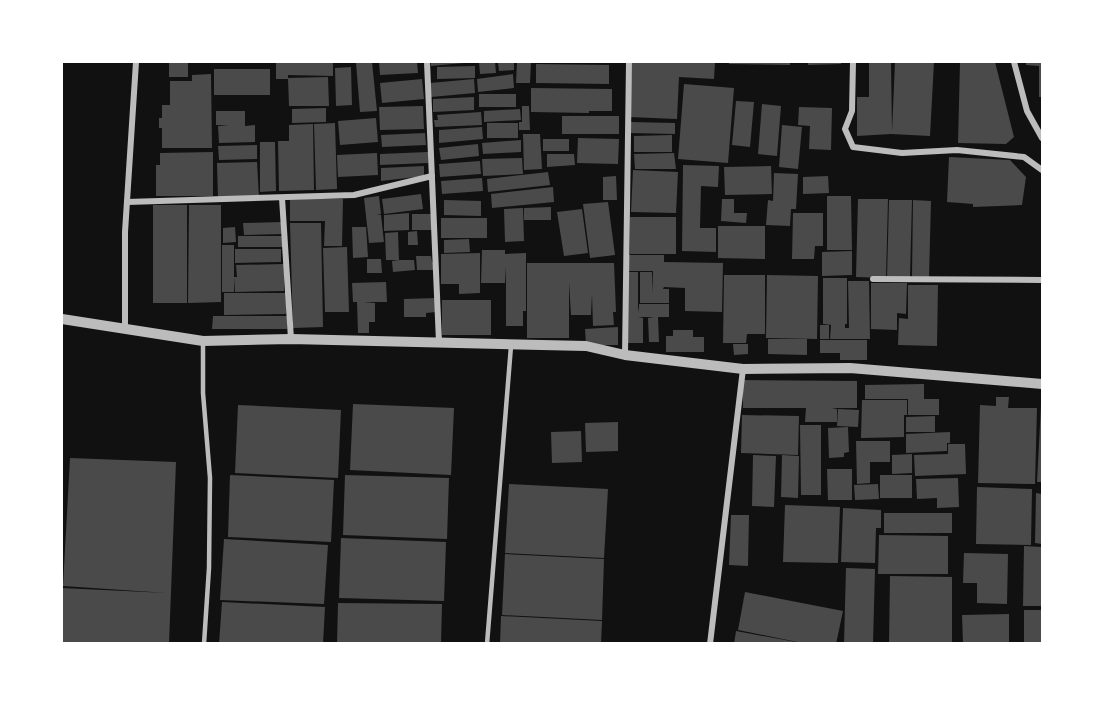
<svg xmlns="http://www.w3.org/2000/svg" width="1104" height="705" font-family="'Alegreya Sans',sans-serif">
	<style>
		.building { fill: #4a4a4a }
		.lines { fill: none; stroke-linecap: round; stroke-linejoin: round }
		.service { stroke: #bcbcbc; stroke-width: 4.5 }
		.minor { stroke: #bcbcbc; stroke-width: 6 }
		.tertiary { stroke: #bcbcbc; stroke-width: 10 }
	</style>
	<rect width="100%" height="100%" fill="#111"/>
	<g class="building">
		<rect x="169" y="62" width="19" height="15"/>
		<path d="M 372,62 L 377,111 L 360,112 L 356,63 Z"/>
		<path d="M 379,62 L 417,62 L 418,73 L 380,75 Z"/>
		<path d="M 431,62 L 464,62 L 464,63 L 431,66 Z"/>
		<path d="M 479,62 L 495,62 L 496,73 L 480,74 Z"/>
		<path d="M 498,62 L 514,62 L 514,70 L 499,71 Z"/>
		<path d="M 517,62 L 531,62 L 530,83 L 516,83 Z"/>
		<path d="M 632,62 L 715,62 L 714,79 L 679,77 L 677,119 L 629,117 Z"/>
		<path d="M 729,62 L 790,62 L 790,65 L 729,64 Z"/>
		<path d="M 808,62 L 841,62 L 841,64 L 808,65 Z"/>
		<path d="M 869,62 L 891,62 L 892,132 L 895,62 L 934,62 L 930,136 L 891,134 L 857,136 L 857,97 L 869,97 Z"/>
		<path d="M 965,62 L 995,62 L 1014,137 L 1006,144 L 958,143 L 960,63 Z"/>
		<path d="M 1026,62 L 1042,62 L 1042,97 L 1039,97 L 1039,66 L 1026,65 Z"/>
		<path d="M 276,63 L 333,63 L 333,76 L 288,75 L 288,79 L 276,79 Z"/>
		<path d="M 536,64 L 609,65 L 609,84 L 536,83 Z"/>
		<path d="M 475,66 L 475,78 L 437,79 L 437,67 Z"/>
		<path d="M 351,67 L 352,105 L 336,106 L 335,68 Z"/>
		<rect x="214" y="69" width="56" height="26"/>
		<path d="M 211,74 L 212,148 L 162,148 L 162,128 L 159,128 L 159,118 L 162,118 L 162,105 L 170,105 L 170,81 L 192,81 L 192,75 Z"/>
		<path d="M 513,74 L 514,88 L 478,92 L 477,79 Z"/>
		<path d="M 328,77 L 329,106 L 289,106 L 288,78 Z"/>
		<path d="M 422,79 L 424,99 L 382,103 L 380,83 Z"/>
		<path d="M 474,79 L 475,93 L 431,97 L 430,83 Z"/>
		<path d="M 684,84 L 734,88 L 728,163 L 678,159 Z"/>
		<path d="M 531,88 L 612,89 L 612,111 L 589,111 L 589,113 L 531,112 Z"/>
		<rect x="479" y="94" width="37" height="13"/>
		<path d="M 474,97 L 474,110 L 433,112 L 433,99 Z"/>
		<path d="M 736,101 L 754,102 L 750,147 L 732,145 Z"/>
		<path d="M 762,104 L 781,106 L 777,156 L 758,154 Z"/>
		<path d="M 423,106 L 424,129 L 380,130 L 379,107 Z"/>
		<path d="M 522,106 L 529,106 L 530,130 L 519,130 L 519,122 L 522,122 Z"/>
		<path d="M 799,107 L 832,108 L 831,150 L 809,149 L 810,126 L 798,125 Z"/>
		<path d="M 326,108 L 326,122 L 292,123 L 292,109 Z"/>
		<path d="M 520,109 L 521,120 L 484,122 L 484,111 Z"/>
		<path d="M 216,111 L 245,111 L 245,126 L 255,125 L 255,142 L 219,143 L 218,126 L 229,125 L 216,125 Z"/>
		<path d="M 481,112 L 482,125 L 435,127 L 434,120 L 438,120 L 437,115 Z"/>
		<rect x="562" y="116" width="57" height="18"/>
		<path d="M 376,118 L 378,142 L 340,145 L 338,121 Z"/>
		<path d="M 630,122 L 675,123 L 675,134 L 629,133 Z"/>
		<path d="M 335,123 L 337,189 L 316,190 L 314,124 Z"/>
		<rect x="487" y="123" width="31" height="15"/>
		<path d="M 313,124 L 314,190 L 279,191 L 278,141 L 289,141 L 289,125 Z"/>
		<path d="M 782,125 L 802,127 L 798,169 L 779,167 Z"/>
		<path d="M 482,127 L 483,139 L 439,143 L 439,130 Z"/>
		<path d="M 425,133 L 426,145 L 382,147 L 381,135 Z"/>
		<path d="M 523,134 L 540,134 L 542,169 L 524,170 Z"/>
		<path d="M 672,135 L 672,152 L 634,152 L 634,136 Z"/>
		<path d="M 578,138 L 619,139 L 618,164 L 577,163 Z"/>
		<rect x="543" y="139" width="26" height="12"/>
		<path d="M 521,140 L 521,152 L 483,154 L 482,143 Z"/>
		<path d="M 260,142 L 275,142 L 276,191 L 260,192 Z"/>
		<path d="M 478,144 L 479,156 L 441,160 L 439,148 Z"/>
		<path d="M 257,145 L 257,159 L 219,160 L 218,146 Z"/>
		<path d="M 213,152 L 213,196 L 156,196 L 156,165 L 160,165 L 160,153 Z"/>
		<path d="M 428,152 L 428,163 L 380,165 L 380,154 Z"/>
		<path d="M 377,153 L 378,175 L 338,177 L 337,155 Z"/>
		<path d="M 674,153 L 676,169 L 635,169 L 634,154 Z"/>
		<path d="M 547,154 L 574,154 L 575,165 L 547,167 Z"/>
		<path d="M 949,157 L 1010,160 L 1026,177 L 1022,205 L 973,207 L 973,204 L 947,202 Z"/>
		<path d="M 522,158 L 523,174 L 483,176 L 482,159 Z"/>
		<path d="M 480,161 L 481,174 L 440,177 L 439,164 Z"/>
		<path d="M 257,162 L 259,198 L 218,199 L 217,163 Z"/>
		<path d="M 683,165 L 719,166 L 718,187 L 701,186 L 700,228 L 716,228 L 716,252 L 682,251 Z"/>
		<path d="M 424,166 L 424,176 L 381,181 L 381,168 Z"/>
		<path d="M 771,166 L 772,194 L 725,195 L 724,167 Z"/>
		<path d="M 633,170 L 678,172 L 676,213 L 631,212 Z"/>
		<path d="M 548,172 L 550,185 L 488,192 L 487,179 Z"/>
		<path d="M 774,173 L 798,174 L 796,209 L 791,209 L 790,226 L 766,225 L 768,200 L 773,201 Z"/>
		<path d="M 616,176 L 617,200 L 603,200 L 603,177 Z"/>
		<path d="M 828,176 L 829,193 L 803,194 L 803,177 Z"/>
		<path d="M 482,178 L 483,191 L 442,194 L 441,181 Z"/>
		<path d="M 553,187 L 554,202 L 492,208 L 491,194 Z"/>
		<path d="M 421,194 L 423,209 L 384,214 L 382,199 Z"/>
		<path d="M 379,196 L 381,214 L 377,215 L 381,215 L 384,242 L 369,243 L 364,198 Z"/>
		<path d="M 827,196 L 851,196 L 852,250 L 827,250 Z"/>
		<path d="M 290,199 L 343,199 L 342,246 L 324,246 L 325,221 L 290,221 Z"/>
		<path d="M 722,199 L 734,199 L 734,213 L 747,213 L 746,223 L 721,221 Z"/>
		<path d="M 858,199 L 888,199 L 886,278 L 856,277 Z"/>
		<path d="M 444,200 L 481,201 L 481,216 L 444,215 Z"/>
		<path d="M 889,200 L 912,200 L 910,278 L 887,278 Z"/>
		<path d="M 913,200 L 931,201 L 929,278 L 912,278 Z"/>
		<path d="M 608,202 L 615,255 L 590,258 L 583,204 Z"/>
		<rect x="153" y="205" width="34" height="98"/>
		<path d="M 189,205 L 221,205 L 221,302 L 188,303 Z"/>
		<path d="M 551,207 L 551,220 L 524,220 L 524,208 Z"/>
		<path d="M 523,208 L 524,241 L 505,242 L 504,209 Z"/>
		<path d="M 582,209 L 588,253 L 564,256 L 557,212 Z"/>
		<path d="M 409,213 L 409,230 L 384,231 L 384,215 Z"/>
		<path d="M 793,213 L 823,213 L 823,246 L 815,246 L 814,259 L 792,259 Z"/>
		<rect x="412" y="214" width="20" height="16"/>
		<rect x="630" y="217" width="46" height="37"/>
		<rect x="441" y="218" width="46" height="20"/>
		<path d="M 282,222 L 283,234 L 244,235 L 243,223 Z"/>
		<path d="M 290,223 L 321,223 L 323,327 L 293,328 Z"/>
		<path d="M 718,226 L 765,226 L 765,259 L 718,258 Z"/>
		<path d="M 235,227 L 236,242 L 223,243 L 223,228 Z"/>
		<path d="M 352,227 L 366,227 L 368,257 L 353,258 Z"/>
		<path d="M 417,231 L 418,245 L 408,245 L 408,232 Z"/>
		<path d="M 398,232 L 399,260 L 386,260 L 385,233 Z"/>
		<rect x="238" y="236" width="44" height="11"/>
		<path d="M 469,239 L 470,252 L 444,253 L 444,240 Z"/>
		<rect x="222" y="245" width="12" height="47"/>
		<path d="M 347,247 L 349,312 L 325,312 L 323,248 Z"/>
		<path d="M 235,249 L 281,249 L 281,262 L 235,263 Z"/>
		<path d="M 482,250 L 505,250 L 505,254 L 526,253 L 526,311 L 523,311 L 523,326 L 506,326 L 506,267 L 505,283 L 481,283 Z"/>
		<path d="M 852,251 L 852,275 L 822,276 L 822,252 Z"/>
		<path d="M 480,253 L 480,293 L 459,294 L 459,284 L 441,284 L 441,254 Z"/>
		<path d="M 628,255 L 664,255 L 664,262 L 723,263 L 722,312 L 685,311 L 685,288 L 664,287 L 663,289 L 669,289 L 669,303 L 640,303 L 640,272 L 652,272 L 653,294 L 653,271 L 628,271 Z"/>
		<path d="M 416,256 L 431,256 L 432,262 L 435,262 L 436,270 L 417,270 Z"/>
		<path d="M 367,259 L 381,259 L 382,273 L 367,273 Z"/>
		<path d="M 399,260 L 414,260 L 415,270 L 393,272 L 392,261 Z"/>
		<path d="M 527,263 L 614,263 L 616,312 L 613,312 L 614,325 L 593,326 L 592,294 L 591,315 L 571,315 L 569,282 L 569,338 L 527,338 Z"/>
		<path d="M 284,264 L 284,291 L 235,292 L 234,277 L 237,277 L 236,265 Z"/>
		<path d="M 626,272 L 638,272 L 638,306 L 627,306 Z"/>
		<path d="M 724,275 L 765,275 L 765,334 L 747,334 L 746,343 L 723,343 Z"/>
		<path d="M 767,275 L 818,276 L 817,339 L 766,338 Z"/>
		<path d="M 823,278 L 847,278 L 847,324 L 845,324 L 845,328 L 849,328 L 848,281 L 869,281 L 870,339 L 830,339 L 831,325 L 832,325 L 823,324 Z"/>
		<path d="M 386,282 L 387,302 L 363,302 L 375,303 L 375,322 L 369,322 L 369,333 L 358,333 L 357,302 L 353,302 L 352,283 Z"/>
		<path d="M 871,283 L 907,283 L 906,314 L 897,313 L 897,330 L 871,329 Z"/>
		<path d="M 908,285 L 938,285 L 937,346 L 898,345 L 899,318 L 908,319 Z"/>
		<path d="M 224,293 L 286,293 L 286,314 L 224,315 Z"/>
		<path d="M 436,298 L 436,312 L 426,313 L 426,317 L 404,317 L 404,299 Z"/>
		<rect x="442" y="300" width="49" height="35"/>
		<path d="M 639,304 L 669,304 L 669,317 L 658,317 L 659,342 L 649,342 L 648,318 L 654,317 L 638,317 L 643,318 L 643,343 L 626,343 L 626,306 L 638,306 L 639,313 Z"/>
		<path d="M 213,316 L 287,316 L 287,329 L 212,329 Z"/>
		<rect x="820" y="325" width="9" height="14"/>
		<path d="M 618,327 L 618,345 L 586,345 L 585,329 Z"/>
		<path d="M 673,330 L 693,330 L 693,337 L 704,337 L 704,352 L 666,352 L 666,336 L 673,336 Z"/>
		<path d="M 768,339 L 807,339 L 807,355 L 768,354 Z"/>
		<path d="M 820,340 L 867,340 L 867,360 L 840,360 L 840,353 L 820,353 Z"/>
		<path d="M 733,344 L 748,344 L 748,354 L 734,355 Z"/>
		<path d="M 743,380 L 857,381 L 857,408 L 832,408 L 837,409 L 837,422 L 805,422 L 806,408 L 743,408 Z"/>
		<path d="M 924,384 L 924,399 L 939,399 L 939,415 L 908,415 L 908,399 L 865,399 L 865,385 Z"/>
		<path d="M 996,397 L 1009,397 L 1008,408 L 1037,408 L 1035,484 L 978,483 L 980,405 L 996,406 Z"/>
		<path d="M 862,400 L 907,400 L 907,415 L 904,415 L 904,437 L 861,438 Z"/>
		<path d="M 353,404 L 454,408 L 451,475 L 350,470 Z"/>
		<path d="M 238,405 L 341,410 L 338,478 L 235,473 Z"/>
		<path d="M 1041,405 L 1042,405 L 1042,482 L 1037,482 Z"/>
		<path d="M 838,409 L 859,410 L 858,427 L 837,426 Z"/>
		<path d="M 742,415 L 799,416 L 798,455 L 741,453 Z"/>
		<path d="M 935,416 L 935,432 L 906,432 L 906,417 Z"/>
		<path d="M 618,422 L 618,451 L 586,452 L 585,423 Z"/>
		<path d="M 800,425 L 821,425 L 821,495 L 801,495 Z"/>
		<path d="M 848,427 L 849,452 L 844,453 L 844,457 L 829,458 L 828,428 Z"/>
		<path d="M 581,431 L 582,462 L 552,463 L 551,432 Z"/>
		<path d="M 950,432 L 950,443 L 947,443 L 947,451 L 906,453 L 906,434 Z"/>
		<path d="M 856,441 L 890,441 L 890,462 L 870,462 L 870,483 L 857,484 Z"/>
		<path d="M 948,444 L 965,444 L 966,474 L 915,476 L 914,455 L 948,454 Z"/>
		<path d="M 912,454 L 912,473 L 892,474 L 892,455 Z"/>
		<path d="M 753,455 L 776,456 L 774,507 L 752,506 Z"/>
		<path d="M 782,455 L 799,456 L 798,498 L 781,497 Z"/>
		<path d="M 70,458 L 176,462 L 169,644 L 62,644 L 62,588 L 167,593 L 63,586 Z"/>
		<path d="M 827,469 L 852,469 L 852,500 L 828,500 Z"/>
		<path d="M 230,475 L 334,480 L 331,542 L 228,537 Z"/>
		<path d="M 345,475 L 449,478 L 447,539 L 343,535 Z"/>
		<rect x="880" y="475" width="32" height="23"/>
		<path d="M 958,478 L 959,507 L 937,508 L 937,498 L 917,499 L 916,479 Z"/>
		<path d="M 509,484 L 608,489 L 604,558 L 505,553 Z"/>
		<path d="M 878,484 L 879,499 L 855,500 L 854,485 Z"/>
		<path d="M 977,487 L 1032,489 L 1031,545 L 976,544 Z"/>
		<path d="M 1036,493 L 1042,494 L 1042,544 L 1035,543 Z"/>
		<path d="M 785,505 L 840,507 L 838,563 L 783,562 Z"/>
		<path d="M 843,508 L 881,510 L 881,528 L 876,528 L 875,563 L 841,562 Z"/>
		<rect x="884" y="513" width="68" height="20"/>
		<path d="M 731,515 L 749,515 L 748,566 L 729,565 Z"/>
		<path d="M 879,535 L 948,536 L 948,574 L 878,574 Z"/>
		<path d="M 341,538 L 446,542 L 444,601 L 339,598 Z"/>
		<path d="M 224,539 L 328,545 L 324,604 L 220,600 Z"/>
		<path d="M 1024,546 L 1042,547 L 1042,606 L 1023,606 Z"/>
		<path d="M 964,553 L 1008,554 L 1007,604 L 977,603 L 977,583 L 963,583 Z"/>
		<path d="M 505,554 L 604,559 L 602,620 L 502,615 Z"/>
		<path d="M 846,568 L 875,569 L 873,644 L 844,644 Z"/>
		<path d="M 890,576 L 952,577 L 952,644 L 889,644 Z"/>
		<path d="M 745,592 L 843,611 L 836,644 L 807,644 L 738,630 Z"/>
		<path d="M 222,602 L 325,607 L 323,644 L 219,644 Z"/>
		<path d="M 338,603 L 442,604 L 441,644 L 337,644 Z"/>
		<rect x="1024" y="610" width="18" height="34"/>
		<path d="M 1009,614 L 1009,644 L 963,644 L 962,615 Z"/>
		<path d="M 501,616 L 602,621 L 601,644 L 500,644 Z"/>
		<path d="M 736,631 L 796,642 L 796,644 L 734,644 Z"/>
	</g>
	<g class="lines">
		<g class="service">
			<path d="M 203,341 L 203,393 L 210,478 L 209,568 L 204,644"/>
			<path d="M 487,644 L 511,346"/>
		</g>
		<g class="minor">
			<path d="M 427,62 L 439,342"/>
			<path d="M 853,62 L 852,111 L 845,129 L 853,147 L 902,153 L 957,150 L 1024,157 L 1042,170"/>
			<path d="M 1014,62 L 1027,111 L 1042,138"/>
			<path d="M 282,198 L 291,339"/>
			<path d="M 127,202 L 354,195 L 432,176"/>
			<path d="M 873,279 L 1042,280"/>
			<path d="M 125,328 L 125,232 L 136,62"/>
			<path d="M 625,355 L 629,62"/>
			<path d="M 710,644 L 743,369"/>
		</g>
		<path class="tertiary" d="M 62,319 L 203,341 L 291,339 L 586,346 L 625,355 L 743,369 L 850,368 L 1042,384"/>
	</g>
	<rect width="1104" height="705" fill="none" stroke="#ffffff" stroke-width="126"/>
</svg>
